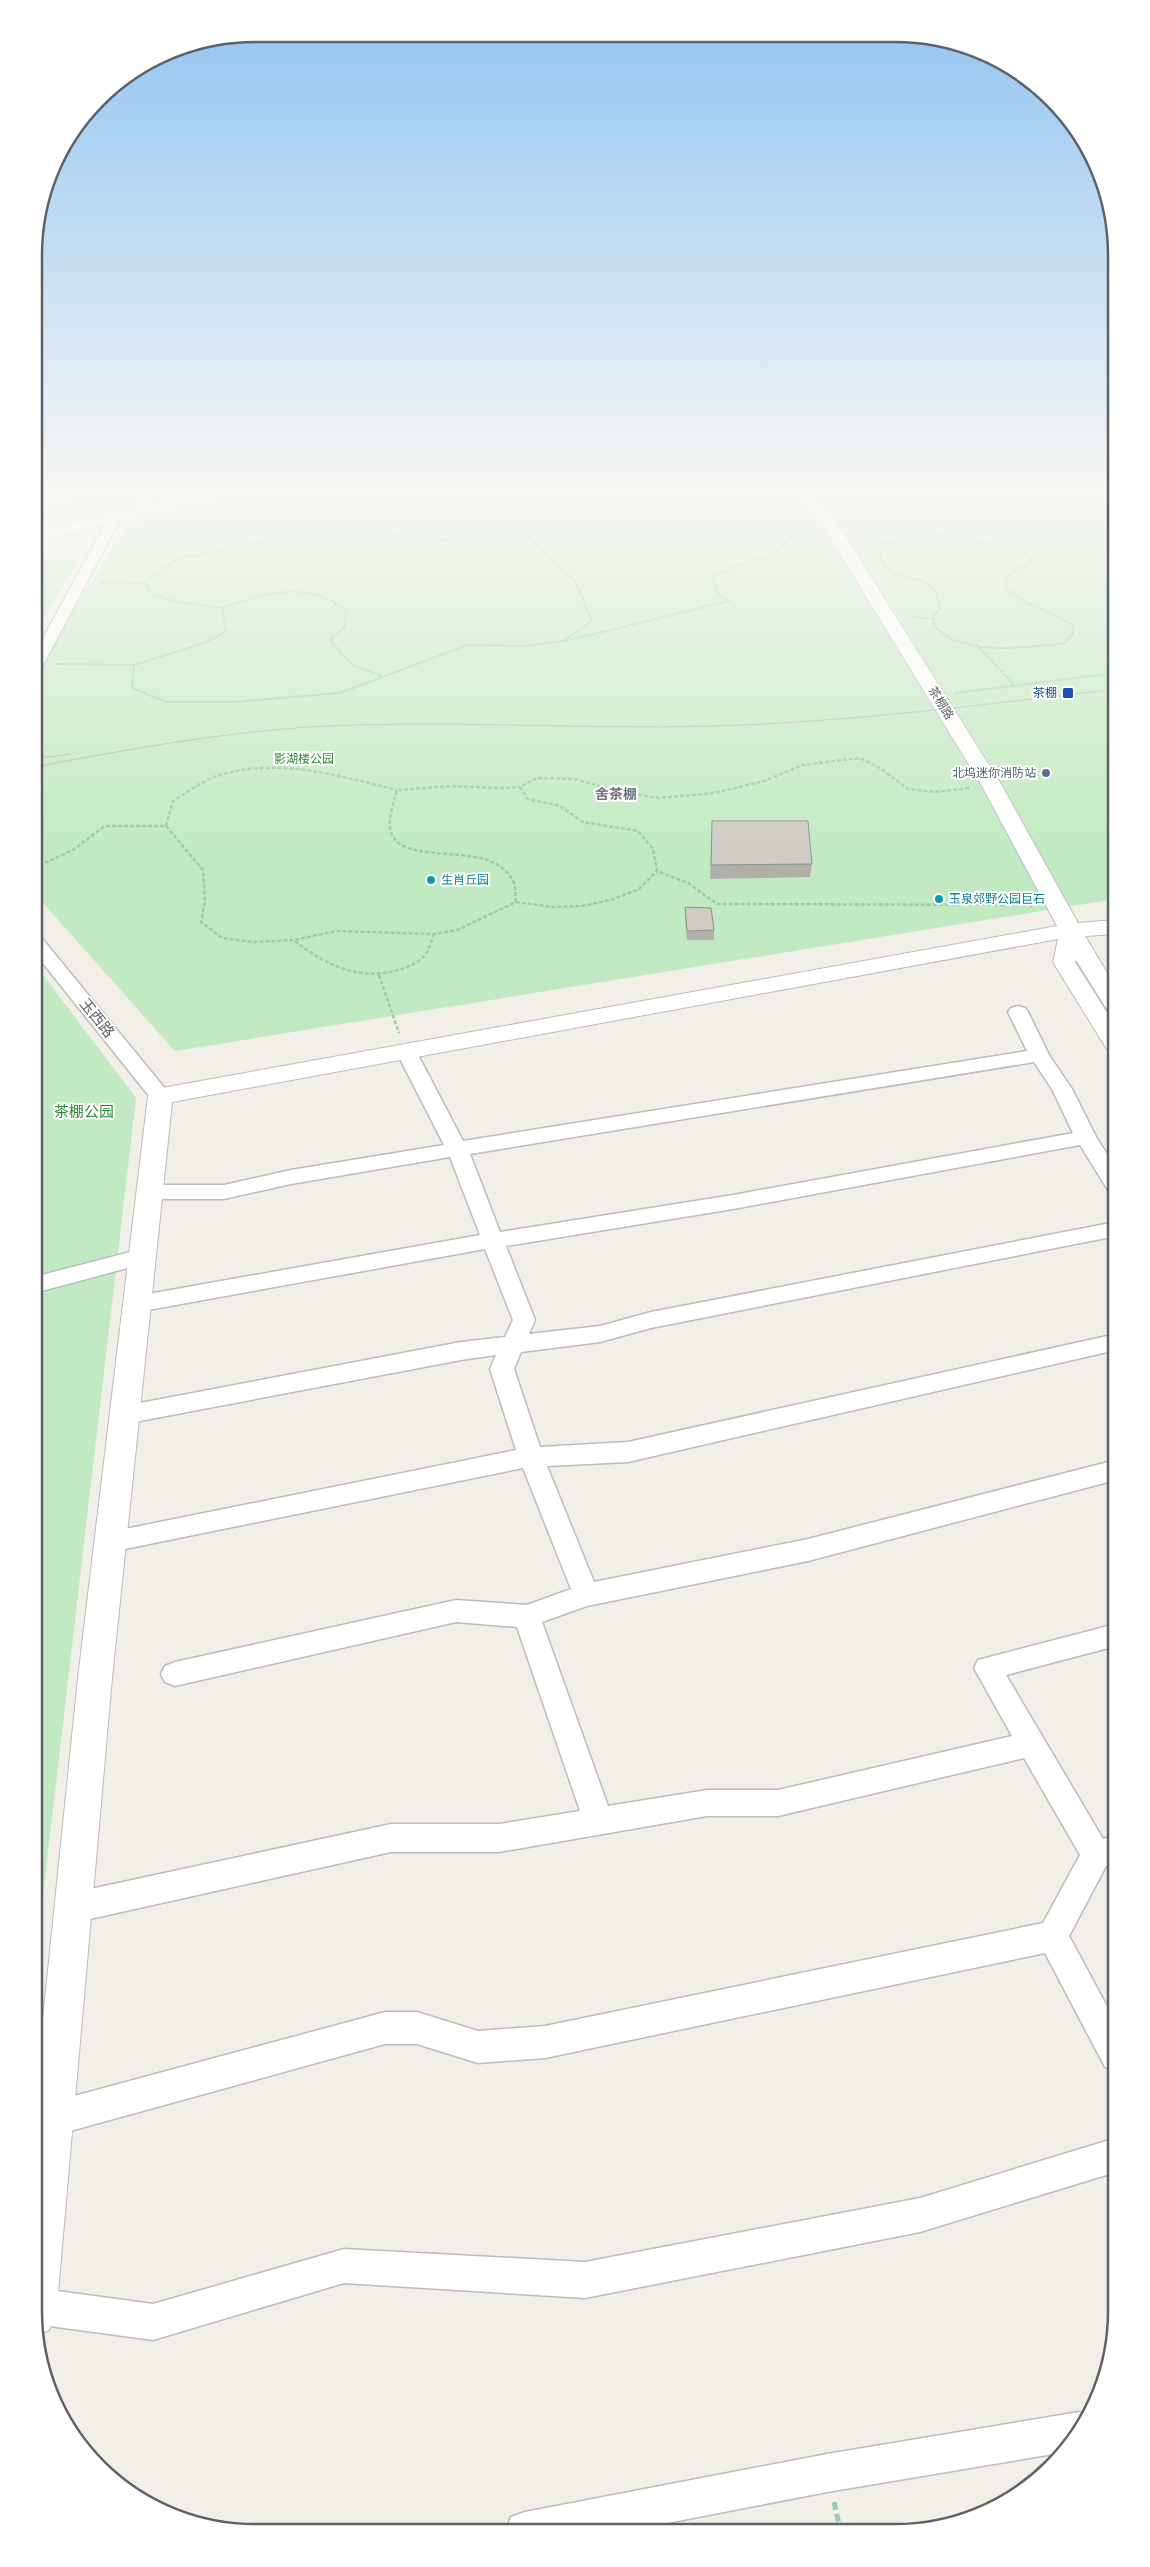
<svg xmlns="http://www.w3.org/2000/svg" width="1150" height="2567" font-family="'Nunito Sans','Noto Sans SC',sans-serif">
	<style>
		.green { fill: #c2eac2 }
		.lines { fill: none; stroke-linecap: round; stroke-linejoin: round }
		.stream { stroke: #a9d9ff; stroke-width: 4.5 }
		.minor-casing { stroke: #b9bcc1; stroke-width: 3 }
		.tertiary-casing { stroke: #b9bcc1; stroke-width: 2 }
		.path-far2 { stroke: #99cca8; stroke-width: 2; stroke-dasharray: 3 1; stroke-linecap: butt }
		.path-far1 { stroke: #99cca8; stroke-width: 2.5; stroke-dasharray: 4 2; stroke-linecap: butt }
		.path { stroke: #99cca8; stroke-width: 5; stroke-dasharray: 8 4; stroke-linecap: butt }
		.minor { fill: #fff; fill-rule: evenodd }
		.tertiary { fill: #fff; fill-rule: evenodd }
		.tram { stroke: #b7b8b9; stroke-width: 1 }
		.wall { fill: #b1afa9 }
		.building { fill: #ceccc5; stroke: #908f8a }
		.transit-dot { fill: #1a4fb4; stroke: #fff; stroke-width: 2 }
		.service-dot { fill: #5c6f8a; stroke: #fff; stroke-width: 2 }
		.culture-dot { fill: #0f9aa8; stroke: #fff; stroke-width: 2 }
		.labels { text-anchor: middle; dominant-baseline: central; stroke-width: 4; stroke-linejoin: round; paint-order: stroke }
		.far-transit-label { font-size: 12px; fill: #164399; stroke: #fff; text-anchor: end }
		.far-street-label { font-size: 12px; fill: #5e6268; stroke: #fff }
		.far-park-label { font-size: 12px; fill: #2e8733; stroke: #fff }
		.far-service-label { font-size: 12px; fill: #4e5e75; stroke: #fff; text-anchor: end }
		.far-culture-label { font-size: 12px; fill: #0d838f; stroke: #fff; text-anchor: start }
		.far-neighbourhood-label { font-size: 14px; font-weight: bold; fill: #6f747a; stroke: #fff }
		.street-label { font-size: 15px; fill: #5e6268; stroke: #fff }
		.park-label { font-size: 15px; fill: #2e8733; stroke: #fff }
		.rim { fill: none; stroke: #5e6268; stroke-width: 2.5 }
	</style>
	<rect width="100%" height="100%" fill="#f1efe7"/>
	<g class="green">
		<path d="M 274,490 L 1116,490 L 1116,899 L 175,1051 L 34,893 L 34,671 L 128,525 Z"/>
		<path d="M 34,558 L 78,561 L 34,636 Z"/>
		<path d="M 34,963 L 136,1098 L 34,1972 Z"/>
	</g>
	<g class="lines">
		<path class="stream" d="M 34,520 L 166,490"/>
		<defs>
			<g id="minor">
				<path d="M 187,490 L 201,490 L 210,498 L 204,502 Z"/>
				<path d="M 114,515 L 120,519 L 41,669 L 34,673 L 34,655 L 108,519 Z"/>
				<path d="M 34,935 L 40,936 L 167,1091 L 170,1096 L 167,1101 L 160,1102 L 153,1101 L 34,952 Z"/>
				<path d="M 1018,1006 L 1025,1008 L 1028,1012 L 1049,1055 L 1072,1089 L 1096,1137 L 1116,1168 L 1116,1192 L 1108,1190 L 1080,1145 L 733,1209 L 506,1246 L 535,1320 L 529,1334 L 600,1326 L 651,1312 L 1116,1222 L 1116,1236 L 651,1328 L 600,1342 L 521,1352 L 514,1369 L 540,1447 L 628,1442 L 1116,1334 L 1116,1350 L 628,1462 L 547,1466 L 594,1582 L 808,1539 L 1116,1460 L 1116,1480 L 808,1561 L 587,1606 L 542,1622 L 608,1806 L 707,1790 L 778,1790 L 1012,1736 L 974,1668 L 978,1660 L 1116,1624 L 1116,1646 L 1006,1675 L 1103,1839 L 1116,1835 L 1116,1863 L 1106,1866 L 1069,1936 L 1116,2023 L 1116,2072 L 1105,2067 L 1045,1953 L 545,2058 L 478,2063 L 417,2044 L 385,2044 L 52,2136 L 40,2131 L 35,2119 L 40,2107 L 52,2102 L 385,2012 L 417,2012 L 478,2031 L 545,2026 L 1043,1923 L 1080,1855 L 1024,1758 L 778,1816 L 707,1816 L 499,1852 L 391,1852 L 72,1923 L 61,1918 L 57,1908 L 61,1898 L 72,1893 L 391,1824 L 499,1824 L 580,1811 L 517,1627 L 456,1622 L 175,1686 L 165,1682 L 161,1674 L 165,1666 L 175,1662 L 456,1600 L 527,1605 L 571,1589 L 523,1468 L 110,1552 L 101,1549 L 97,1542 L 101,1535 L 110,1532 L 516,1450 L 490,1369 L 496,1355 L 461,1360 L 124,1424 L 115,1421 L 112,1415 L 115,1409 L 124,1406 L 461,1342 L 505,1337 L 513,1320 L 485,1249 L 137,1312 L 129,1310 L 126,1304 L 129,1298 L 137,1296 L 480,1235 L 450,1157 L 291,1184 L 224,1199 L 149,1199 L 141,1197 L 138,1192 L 141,1187 L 149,1185 L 224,1185 L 291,1170 L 444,1145 L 396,1051 L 399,1047 L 413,1047 L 416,1051 L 463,1141 L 1027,1051 L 1008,1012 L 1011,1008 ZM 1034,1062 L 1052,1089 L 1073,1133 L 733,1195 L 500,1232 L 470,1154 Z"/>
				<path d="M 142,1249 L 150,1252 L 153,1257 L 150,1262 L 34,1293 L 34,1277 Z"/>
				<path d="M 1116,2138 L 1116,2172 L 920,2232 L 585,2298 L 344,2283 L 153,2340 L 35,2324 L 35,2288 L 153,2304 L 344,2249 L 585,2262 L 920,2198 Z"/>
				<path d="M 1079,2412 L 1088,2416 L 1070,2447 L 1065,2452 L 827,2492 L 621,2532 L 506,2531 L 511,2517 L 525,2512 L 827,2454 Z"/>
			</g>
			<g id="tertiary">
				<path d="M 215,490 L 243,490 L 236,495 L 34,542 L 34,532 Z"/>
				<path d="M 785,490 C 810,490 821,500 835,520 L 1002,786 L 1078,923 L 1116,920 L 1116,934 L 1085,936 L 1116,988 L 1116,1013 L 1108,1011 L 1076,960 L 1075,962 L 1116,1027 L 1116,1053 L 1108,1051 L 1053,962 L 1058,939 L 172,1102 L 112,1678 L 56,2315 L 49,2330 L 37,2336 L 34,2312 L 34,2107 L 78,1678 L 148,1096 L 151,1090 L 1057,926 L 982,786 L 820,521 L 814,512 Z"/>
			</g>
		</defs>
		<use href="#minor" class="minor-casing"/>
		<use href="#tertiary" class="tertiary-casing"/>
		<g class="path-far2">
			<path d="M 478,490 L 575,581 L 592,621 L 563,641 L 522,646 L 467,645 L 340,693 L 234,702 L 166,702 L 132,688 L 134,665 L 204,643 L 226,632 L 222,608 L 178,602 L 153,595 L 145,583 L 177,559 L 330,528 L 371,529 L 411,538 L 443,540 L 484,536 L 530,539"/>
			<path d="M 979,490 C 1026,492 1071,494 1116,509"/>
			<path d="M 244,505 L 310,490"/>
			<path d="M 34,513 L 138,490"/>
			<path d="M 923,532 L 1009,547 L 1031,558 L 1030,562 L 1007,576 L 1005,587 C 1024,606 1052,611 1074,626 L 1073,633 L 1065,643 C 1030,647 983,654 950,638 C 944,635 939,630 934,626 L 933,615 L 940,609 C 933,560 890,593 880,554 L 890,543 Z"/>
			<path d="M 857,534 L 890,543"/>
			<path d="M 101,582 L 145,583"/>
			<path d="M 222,608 C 264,593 311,579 347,612 L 344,628 L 330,640 L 352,665 L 382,676"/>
			<path d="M 910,616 L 934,619"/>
			<path d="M 565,641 L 729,601 L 719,594 L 712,577 L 733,567 L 773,555 L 789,538 L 813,532"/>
			<path d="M 976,644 L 1014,685"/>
			<path d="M 57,664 L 134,665"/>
			<path d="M 955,693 L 1116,673"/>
		</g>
		<g class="path-far1">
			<path d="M 969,788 L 935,792 L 908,789 L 880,768 L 860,758 L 803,765 L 764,781 L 714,793 L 659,798 L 618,791 L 574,779 L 537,778 L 520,787 L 528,799 L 560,806 L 583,822 L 638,831 L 653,849 L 657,871 L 688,883 L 717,904 L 1030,905 L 1033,909"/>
			<path d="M 166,826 L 173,801 C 188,792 203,780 220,775 C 278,757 340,776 397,790"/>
			<path d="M 34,868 L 73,850 L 105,826 L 166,826 L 203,870 L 205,901 L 201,922 L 222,938 L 253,942 L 294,940 L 336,931 L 434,934 L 457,930 L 516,902 L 552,907 L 582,906 L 611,900 L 639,889 L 657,871"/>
			<path d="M 516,902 C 515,896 516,889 514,883 C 494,837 408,868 392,835 C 386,824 394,801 397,790 L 452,786 L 500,788 L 520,787"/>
			<path d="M 295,941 C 325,965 359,981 398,970 C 408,967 418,963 425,955 C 430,949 431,941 434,934"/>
			<path d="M 379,975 L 399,1033"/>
		</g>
		<path class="path" d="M 834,2502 L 841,2533"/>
		<use href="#minor" class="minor"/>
		<use href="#tertiary" class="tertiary"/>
		<g class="tram">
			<path d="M 34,759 L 70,754"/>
			<path d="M 34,767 C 125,750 217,733 309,727 C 444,719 579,730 714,726 C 848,722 982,705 1116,689"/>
		</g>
	</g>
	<g class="wall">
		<path d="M 712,821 L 812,864 L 810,877 L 710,879 Z"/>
		<path d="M 685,907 L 714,930 L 714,940 L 687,940 L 685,917 Z"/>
	</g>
	<g class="building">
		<path d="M 712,821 L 808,821 L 812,864 L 711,865 Z"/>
		<path d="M 685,907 L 711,908 L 714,930 L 687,931 Z"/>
	</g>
	<linearGradient id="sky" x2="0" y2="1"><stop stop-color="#8fc3f1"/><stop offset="0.58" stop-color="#f9f8f4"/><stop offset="1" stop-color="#f9f8f4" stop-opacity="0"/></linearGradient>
	<rect width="1150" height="850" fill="url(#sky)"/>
	<rect class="transit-dot" x="1062" y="687" width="12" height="12" rx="2.5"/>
	<circle class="service-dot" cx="1046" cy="773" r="5"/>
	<g class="culture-dot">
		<circle cx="431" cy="880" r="5"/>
		<circle cx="939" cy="899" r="5"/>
	</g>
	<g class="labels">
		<g class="far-transit-label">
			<text x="1057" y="693">茶棚</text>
		</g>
		<g class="far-street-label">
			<text transform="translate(941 703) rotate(58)">茶棚路</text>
		</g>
		<g class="far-park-label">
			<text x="304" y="759">影湖楼公园</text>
		</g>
		<g class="far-service-label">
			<text x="1036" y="773">北坞迷你消防站</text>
		</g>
		<g class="far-culture-label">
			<text x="441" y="880">生肖丘园</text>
			<text x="949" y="899">玉泉郊野公园巨石</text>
		</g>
		<g class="far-neighbourhood-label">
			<text x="616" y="794">舍茶棚</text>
		</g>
		<g class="street-label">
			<text transform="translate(97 1018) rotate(51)">玉西路</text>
		</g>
		<g class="park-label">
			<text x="84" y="1112">茶棚公园</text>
		</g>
	</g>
	<path d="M0 0H1150V2567H0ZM255 42H895A213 213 0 0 1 1108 255V2311A213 213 0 0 1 895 2524H255A213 213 0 0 1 42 2311V255A213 213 0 0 1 255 42Z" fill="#fff" fill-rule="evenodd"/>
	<path class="rim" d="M255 42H895A213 213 0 0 1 1108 255V2311A213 213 0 0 1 895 2524H255A213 213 0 0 1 42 2311V255A213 213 0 0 1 255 42Z"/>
</svg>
